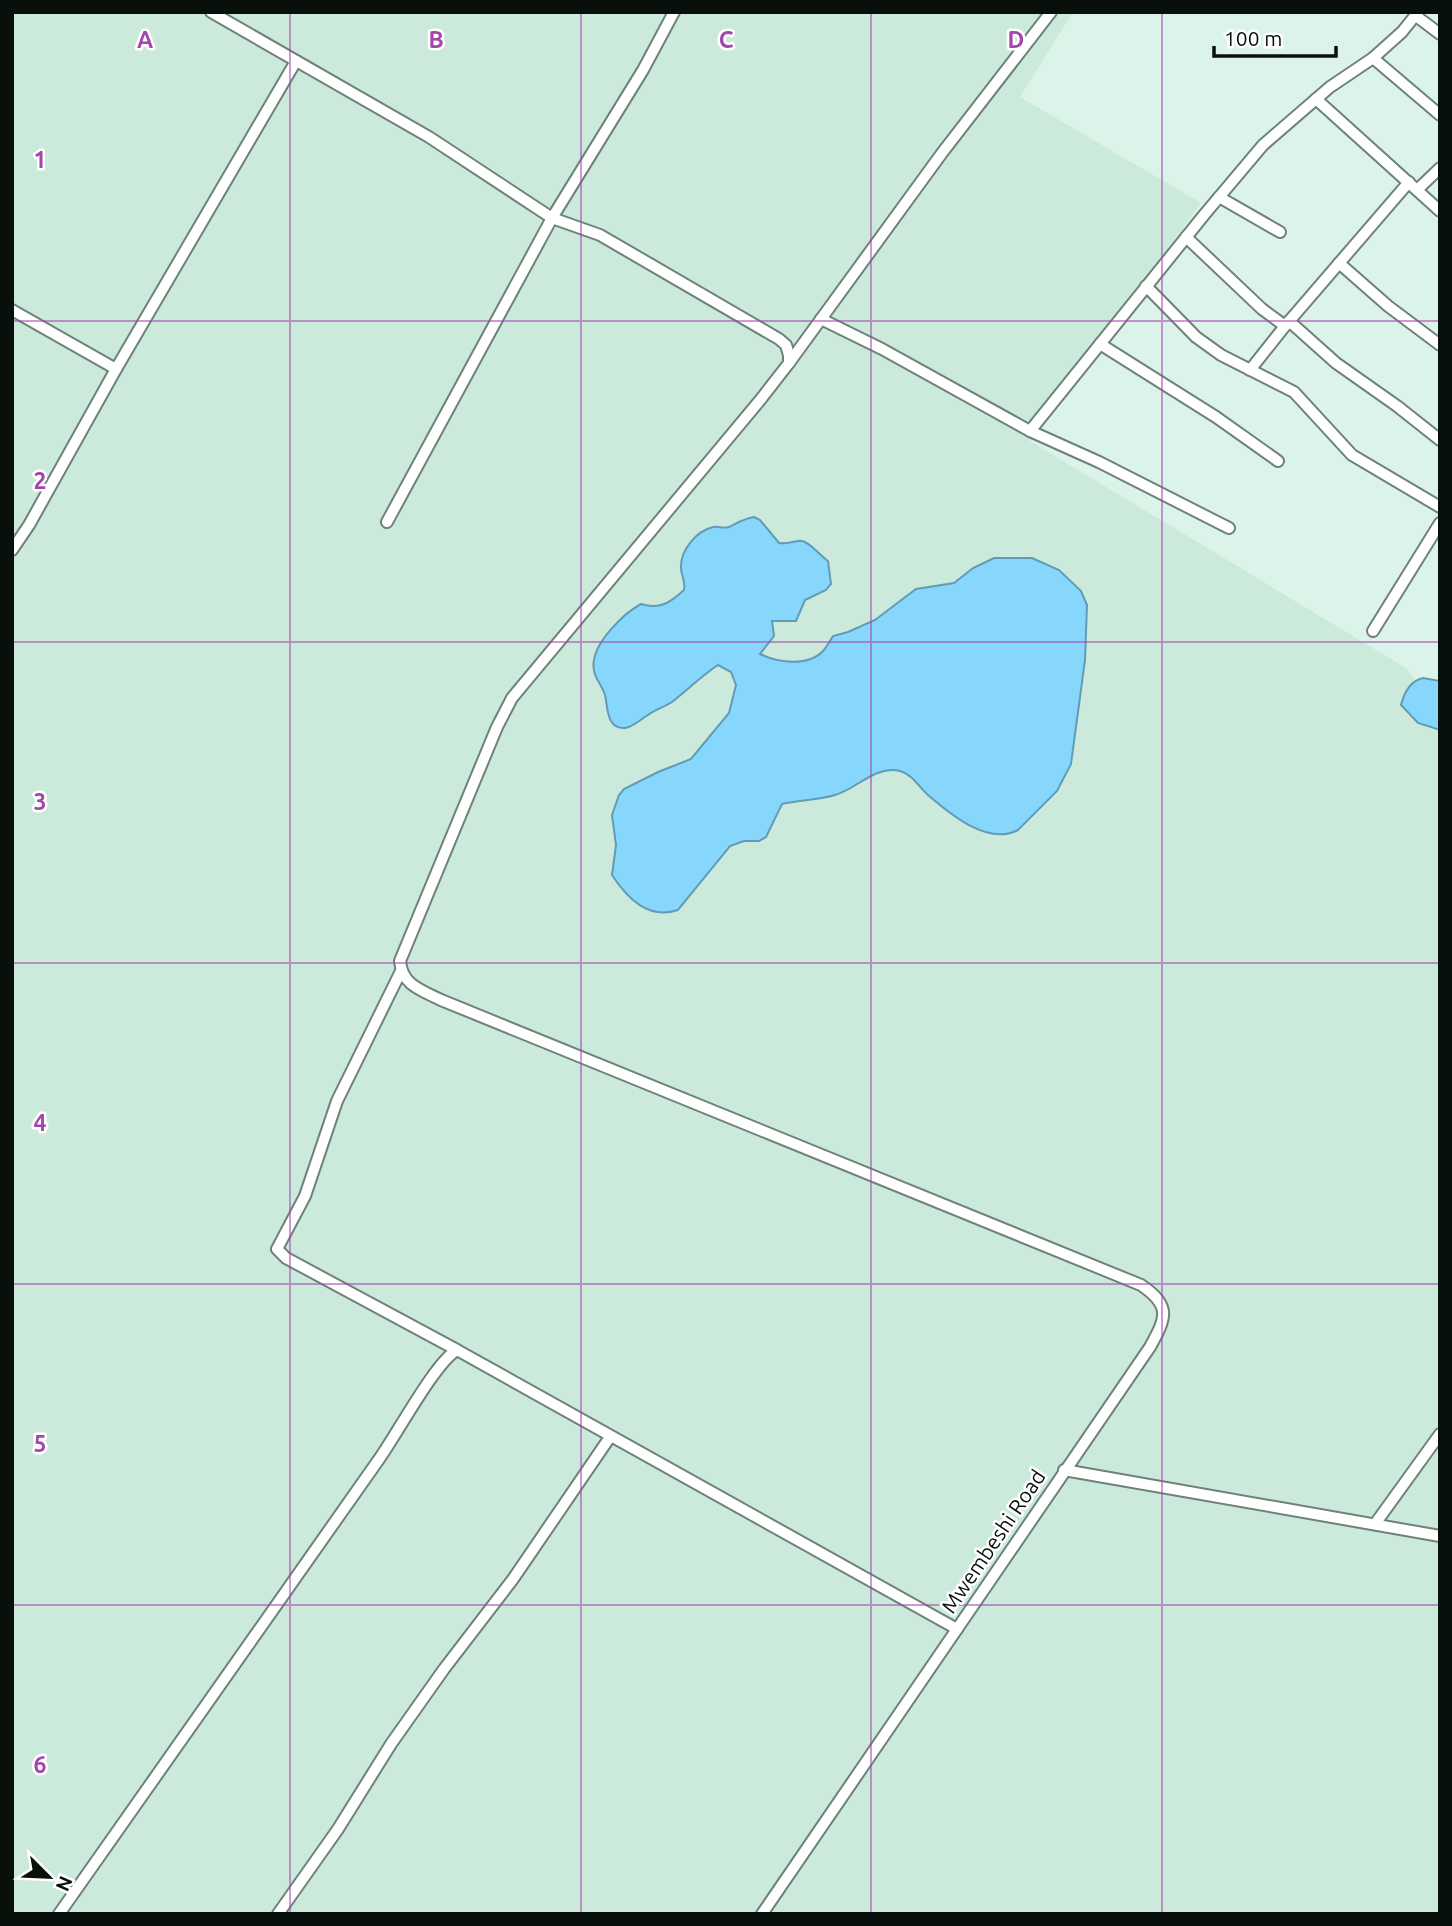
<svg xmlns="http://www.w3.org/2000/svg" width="1452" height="1926" font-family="Ubuntu,sans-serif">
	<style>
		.built { fill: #cbeadc }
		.water { fill: #87d7fd; stroke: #619bb5; stroke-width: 2 }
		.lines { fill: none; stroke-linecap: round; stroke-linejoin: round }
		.minor-casing { stroke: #6e8279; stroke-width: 14 }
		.minor { stroke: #fff; stroke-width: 10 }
		.grid { fill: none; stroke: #a445ae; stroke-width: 2; stroke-opacity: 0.55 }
		.labels { text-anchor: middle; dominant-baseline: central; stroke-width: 5; stroke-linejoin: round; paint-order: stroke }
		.street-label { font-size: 21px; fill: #08100c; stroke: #fff }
		.grid-label { font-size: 23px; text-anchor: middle; font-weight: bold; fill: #a445ae; stroke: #fff; stroke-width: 5; stroke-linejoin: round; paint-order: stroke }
	</style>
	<rect width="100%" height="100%" fill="#dcf3e9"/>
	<path class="built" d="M 12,12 L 1073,12 L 1020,97 L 1201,203 L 1030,441 L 1406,668 L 1440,712 L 1440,1914 L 12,1914 Z"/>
	<g class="water">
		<path d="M 754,517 L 760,520 L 779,543 C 787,544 790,542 798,541 C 808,539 819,555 828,561 L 831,584 L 826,590 L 805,600 L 796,621 L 772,621 L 774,636 L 760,654 C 778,663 809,667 824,650 C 827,646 830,641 833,636 L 848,632 L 875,620 L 916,589 L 954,583 L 973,568 L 994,558 L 1032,558 L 1059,570 L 1081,591 L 1087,605 L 1085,660 L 1071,764 L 1057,791 L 1018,830 C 988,846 950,814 928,795 C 919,787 912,774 900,771 C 875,765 857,789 835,795 C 819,800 799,800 782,804 L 766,837 L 759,841 L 744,841 L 730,846 L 678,910 C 648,920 627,898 612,875 L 616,845 L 612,815 L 619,795 L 624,789 L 658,772 L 691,759 L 729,713 L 736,685 L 731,672 L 718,665 C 701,676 688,690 672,702 C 664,707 655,710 648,715 C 641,719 633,727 625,728 C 606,729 608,707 605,695 C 601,683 591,675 594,660 C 597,640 624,613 641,604 C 660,610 671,602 684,590 C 686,581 681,576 681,568 C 680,551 696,531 713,527 C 719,526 723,529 729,527 C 739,522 743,519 754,517 Z"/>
		<path d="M 1423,678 L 1440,681 L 1440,730 L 1418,723 L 1401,705 C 1404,693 1410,681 1423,678 Z"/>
	</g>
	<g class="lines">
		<defs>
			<g id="minor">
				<path d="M 211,12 L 429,137 L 552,218 L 600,235 L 779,339 L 786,345 L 789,355 L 789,363 L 761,399 L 512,698 L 497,727 L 400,961 C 402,985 421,990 441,1000 L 1141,1285 C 1172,1306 1166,1318 1150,1347 L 762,1914"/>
				<path d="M 1416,16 L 1440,34"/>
				<path d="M 1373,58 L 1440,115"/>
				<path d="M 1316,99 L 1440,211"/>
				<path d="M 1418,189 L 1440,168"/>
				<path d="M 1219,197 L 1280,232"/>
				<path d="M 1186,237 L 1262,309 L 1285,326"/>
				<path d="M 1339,263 L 1388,306 L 1440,345"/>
				<path d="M 1146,286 L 1196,337 L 1221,355 L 1294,392 L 1352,455 L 1440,507"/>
				<path d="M 12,310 L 116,369"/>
				<path d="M 821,319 L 882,349 L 1030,431 L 1099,462 L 1229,528"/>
				<path d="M 1289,321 L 1336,363 L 1397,406 L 1440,440"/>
				<path d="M 1100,344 L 1216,417 L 1278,461"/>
				<path d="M 789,363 L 942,153 L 1051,12"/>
				<path d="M 1250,370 L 1285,326 L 1409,182"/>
				<path d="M 1030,431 L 1204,215 L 1263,145 L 1330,87 L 1373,58 L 1402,32 L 1418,12"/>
				<path d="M 387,522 L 552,218 L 643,70 L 674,12"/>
				<path d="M 12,550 L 29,525 L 116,369 L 296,61"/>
				<path d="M 1373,631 L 1440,523"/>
				<path d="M 401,971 L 337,1101 L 305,1196 L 277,1249 L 286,1258 L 457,1350"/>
				<path d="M 1064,1470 L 1440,1536"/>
				<path d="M 1375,1524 L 1440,1434"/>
				<path d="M 59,1914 C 165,1764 271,1613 377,1462 C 395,1438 435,1362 457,1350 L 957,1629"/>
				<path d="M 278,1914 L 338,1829 L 391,1744 L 444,1669 L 513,1579 L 610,1437"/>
			</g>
		</defs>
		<use href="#minor" class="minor-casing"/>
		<use href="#minor" class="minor"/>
	</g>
	<path class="grid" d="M 290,12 L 290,1914M 581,12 L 581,1914M 871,12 L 871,1914M 1162,12 L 1162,1914M 12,321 L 1440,321M 12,642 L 1440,642M 12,963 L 1440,963M 12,1284 L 1440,1284M 12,1605 L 1440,1605"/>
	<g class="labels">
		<g class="street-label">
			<text transform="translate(993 1541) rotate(-56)">Mwembeshi Road</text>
		</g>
	</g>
	<g class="grid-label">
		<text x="145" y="48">A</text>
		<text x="436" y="48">B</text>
		<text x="726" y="48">C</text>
		<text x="1016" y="48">D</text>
		<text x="40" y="168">1</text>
		<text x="40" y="489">2</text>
		<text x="40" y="810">3</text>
		<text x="40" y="1131">4</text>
		<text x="40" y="1452">5</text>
		<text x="40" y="1773">6</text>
	</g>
	<rect width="1452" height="1926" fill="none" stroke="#08100c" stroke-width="28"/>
	<g transform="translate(49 1877) rotate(114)" stroke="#ffffff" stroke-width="5" paint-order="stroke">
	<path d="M0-5L12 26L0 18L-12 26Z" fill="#08100c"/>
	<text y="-10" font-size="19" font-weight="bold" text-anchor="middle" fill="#08100c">N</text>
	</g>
	<path d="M1214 46v10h122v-10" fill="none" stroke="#08100c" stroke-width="3.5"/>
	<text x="1224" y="46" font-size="21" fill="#08100c" stroke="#ffffff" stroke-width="5" paint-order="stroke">100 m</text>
</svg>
